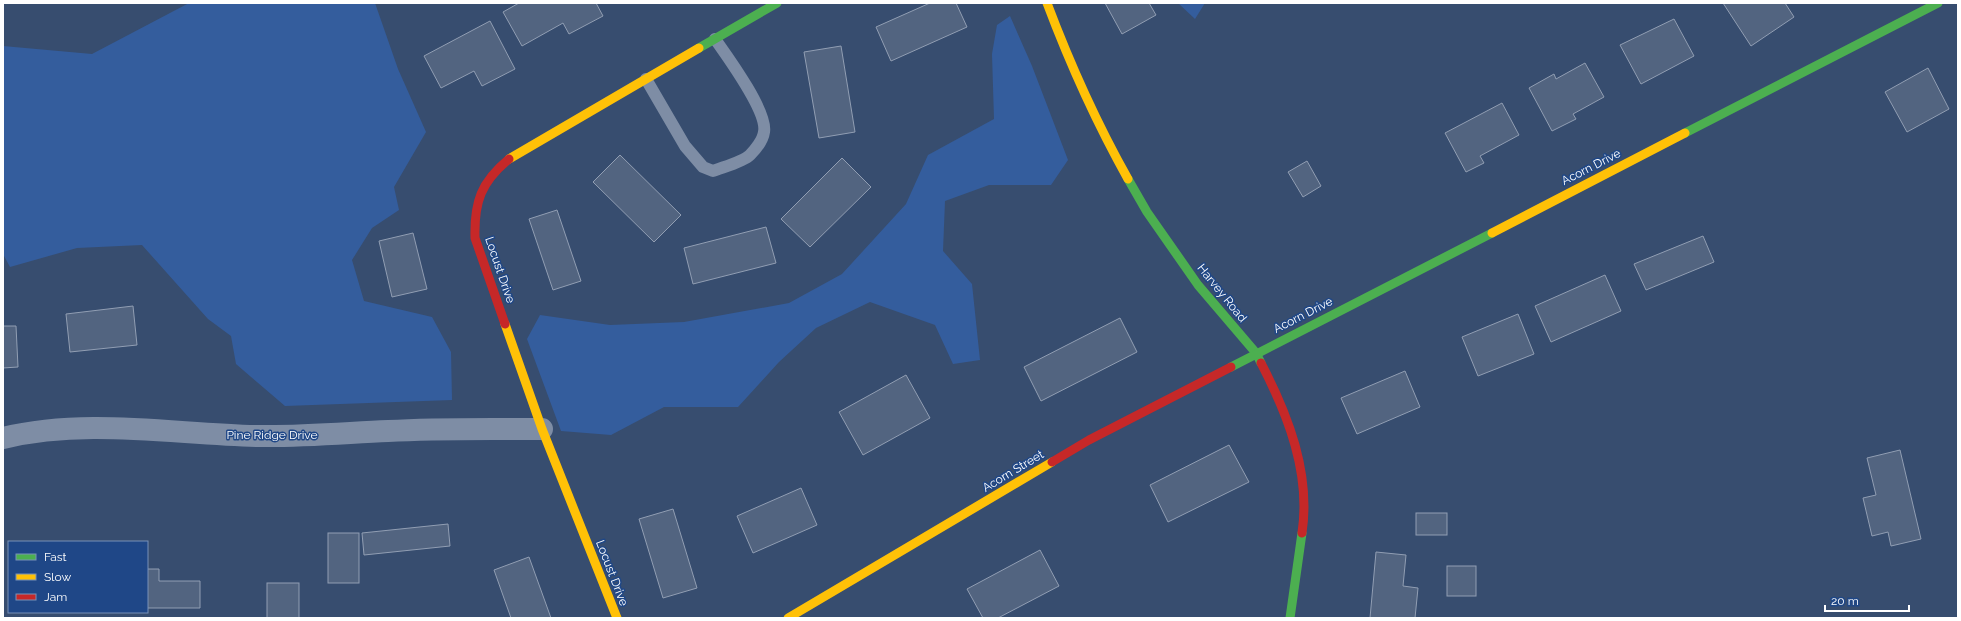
<svg xmlns="http://www.w3.org/2000/svg" width="1961" height="621" font-family="Raleway,sans-serif">
	<style>
		.green { fill: #345d9d }
		.building { fill: #526480; stroke: #919eb3 }
		.lines { fill: none; stroke-linecap: round; stroke-linejoin: round }
		.lane { stroke: #7e8da5; stroke-width: 12 }
		.street { stroke: #7e8da5; stroke-width: 22 }
		.fast { stroke: #4caf50; stroke-width: 9 }
		.slow { stroke: #ffc107; stroke-width: 9 }
		.jam { stroke: #c62828; stroke-width: 9 }
		.labels { text-anchor: middle; dominant-baseline: central; stroke-width: 3; stroke-linejoin: round; paint-order: stroke }
		.street-label { font-size: 12px; fill: #fff; stroke: #1f4787 }
	</style>
	<rect width="100%" height="100%" fill="#374d6f"/>
	<g class="green">
		<path d="M 189,3 L 375,3 L 398,69 L 426,132 L 394,187 L 399,210 L 372,228 L 352,260 L 364,301 L 432,317 L 451,352 L 452,400 L 285,406 L 236,364 L 231,336 L 208,319 L 142,245 L 77,248 L 10,267 L 3,254 L 3,46 L 92,54 Z"/>
		<path d="M 1178,3 L 1205,3 L 1195,19 Z"/>
		<path d="M 1010,16 L 1032,66 L 1068,160 L 1051,185 L 989,185 L 945,201 L 943,251 L 972,284 L 980,360 L 953,364 L 935,325 L 870,302 L 816,328 L 779,362 L 738,407 L 664,407 L 611,435 L 561,431 L 527,339 L 540,315 L 610,325 L 684,322 L 789,303 L 842,274 L 906,204 L 928,155 L 994,119 L 992,54 L 997,25 Z"/>
	</g>
	<g class="building">
		<path d="M 519,3 L 596,3 L 603,16 L 569,34 L 563,23 L 522,46 L 503,12 Z"/>
		<path d="M 930,3 L 956,3 L 967,27 L 891,61 L 876,27 Z"/>
		<path d="M 1105,3 L 1149,3 L 1156,15 L 1122,34 Z"/>
		<path d="M 1723,3 L 1785,3 L 1794,17 L 1751,46 Z"/>
		<path d="M 1674,19 L 1694,56 L 1641,84 L 1620,45 Z"/>
		<path d="M 490,21 L 515,69 L 482,86 L 474,71 L 441,88 L 424,56 Z"/>
		<path d="M 841,46 L 855,132 L 819,138 L 804,52 Z"/>
		<path d="M 1585,63 L 1604,97 L 1573,114 L 1576,119 L 1552,131 L 1529,88 L 1554,74 L 1556,79 Z"/>
		<path d="M 1928,68 L 1949,109 L 1907,132 L 1885,92 Z"/>
		<path d="M 1502,103 L 1519,135 L 1480,156 L 1484,163 L 1466,172 L 1445,133 Z"/>
		<path d="M 620,155 L 681,215 L 654,242 L 593,182 Z"/>
		<path d="M 842,158 L 871,187 L 810,247 L 781,219 Z"/>
		<path d="M 1307,161 L 1321,186 L 1303,197 L 1288,172 Z"/>
		<path d="M 557,210 L 581,281 L 553,290 L 529,219 Z"/>
		<path d="M 766,227 L 776,263 L 693,284 L 684,248 Z"/>
		<path d="M 413,233 L 427,289 L 392,297 L 379,241 Z"/>
		<path d="M 1703,236 L 1714,262 L 1646,290 L 1634,264 Z"/>
		<path d="M 1605,275 L 1621,311 L 1551,342 L 1535,306 Z"/>
		<path d="M 133,306 L 137,345 L 70,352 L 66,314 Z"/>
		<path d="M 1518,314 L 1534,354 L 1478,376 L 1462,337 Z"/>
		<path d="M 1120,318 L 1137,352 L 1041,401 L 1024,367 Z"/>
		<path d="M 3,326 L 16,326 L 18,367 L 3,368 Z"/>
		<path d="M 1405,371 L 1420,407 L 1357,434 L 1341,398 Z"/>
		<path d="M 906,375 L 930,418 L 863,455 L 839,412 Z"/>
		<path d="M 1229,445 L 1249,482 L 1168,522 L 1150,485 Z"/>
		<path d="M 1900,450 L 1921,539 L 1891,546 L 1888,532 L 1872,536 L 1863,498 L 1876,495 L 1867,458 Z"/>
		<path d="M 801,488 L 817,525 L 753,553 L 737,516 Z"/>
		<path d="M 673,509 L 697,588 L 663,598 L 639,519 Z"/>
		<rect x="1416" y="513" width="31" height="22"/>
		<path d="M 448,524 L 450,546 L 364,555 L 362,533 Z"/>
		<rect x="328" y="533" width="31" height="50"/>
		<path d="M 1040,550 L 1059,586 L 998,618 L 983,618 L 967,589 Z"/>
		<path d="M 1376,552 L 1406,555 L 1403,586 L 1418,588 L 1415,618 L 1370,618 Z"/>
		<path d="M 529,557 L 551,618 L 511,618 L 494,570 Z"/>
		<rect x="1447" y="566" width="29" height="30"/>
		<path d="M 147,569 L 159,569 L 159,581 L 200,581 L 200,608 L 147,608 Z"/>
		<rect x="267" y="583" width="32" height="35"/>
	</g>
	<g class="lines">
		<path class="lane" d="M 646,79 L 685,146 L 703,167 L 713,171 C 723,167 743,162 750,155 C 755,150 763,140 764,132 C 768,112 727,56 715,39"/>
		<path class="street" d="M 3,438 C 86,418 172,434 256,436 C 300,437 344,433 388,431 C 440,428 491,429 542,429"/>
		<g class="fast">
			<path d="M 699,48 L 777,3"/>
			<path d="M 1685,133 L 1938,3"/>
			<path d="M 1128,179 L 1147,212 L 1198,285 L 1256,353 L 1261,363"/>
			<path d="M 1231,367 L 1492,233"/>
			<path d="M 1290,618 L 1302,533"/>
		</g>
		<g class="slow">
			<path d="M 1047,3 C 1070,64 1096,122 1128,179"/>
			<path d="M 509,159 L 699,48"/>
			<path d="M 1492,233 L 1685,133"/>
			<path d="M 505,324 L 542,429 L 617,618"/>
			<path d="M 788,618 L 1052,462"/>
		</g>
		<g class="jam">
			<path d="M 505,324 L 475,238 C 474,202 481,182 509,159"/>
			<path d="M 1261,363 C 1288,415 1311,473 1302,533"/>
			<path d="M 1052,462 L 1089,440 L 1231,367"/>
		</g>
	</g>
	<g class="labels">
		<g class="street-label">
			<text transform="translate(1591 167) rotate(-27)">Acorn Drive</text>
			<text transform="translate(500 270) rotate(71)">Locust Drive</text>
			<text transform="translate(1222 293) rotate(51)">Harvey Road</text>
			<text transform="translate(1303 315) rotate(-27)">Acorn Drive</text>
			<text x="272" y="435">Pine Ridge Drive</text>
			<text transform="translate(1013 471) rotate(-31)">Acorn Street</text>
			<text transform="translate(612 573) rotate(69)">Locust Drive</text>
		</g>
	</g>
	<rect width="1961" height="621" fill="none" stroke="#ffffff" stroke-width="8"/>
	<rect x="8" y="541" width="140" height="72" fill="#1f4787" stroke="#7991b7"/>
	<rect x="16" y="554" width="20" height="6" fill="#4caf50" stroke="#7991b7"/>
	<text x="44" y="561" font-size="12" fill="#ffffff">Fast</text>
	<rect x="16" y="574" width="20" height="6" fill="#ffc107" stroke="#7991b7"/>
	<text x="44" y="581" font-size="12" fill="#ffffff">Slow</text>
	<rect x="16" y="594" width="20" height="6" fill="#c62828" stroke="#7991b7"/>
	<text x="44" y="601" font-size="12" fill="#ffffff">Jam</text>
	<path d="M1825 605v6h84v-6" fill="none" stroke="#ffffff" stroke-width="2"/>
	<text x="1831" y="605" font-size="12" fill="#ffffff" stroke="#1f4787" stroke-width="3" paint-order="stroke">20 m</text>
</svg>
